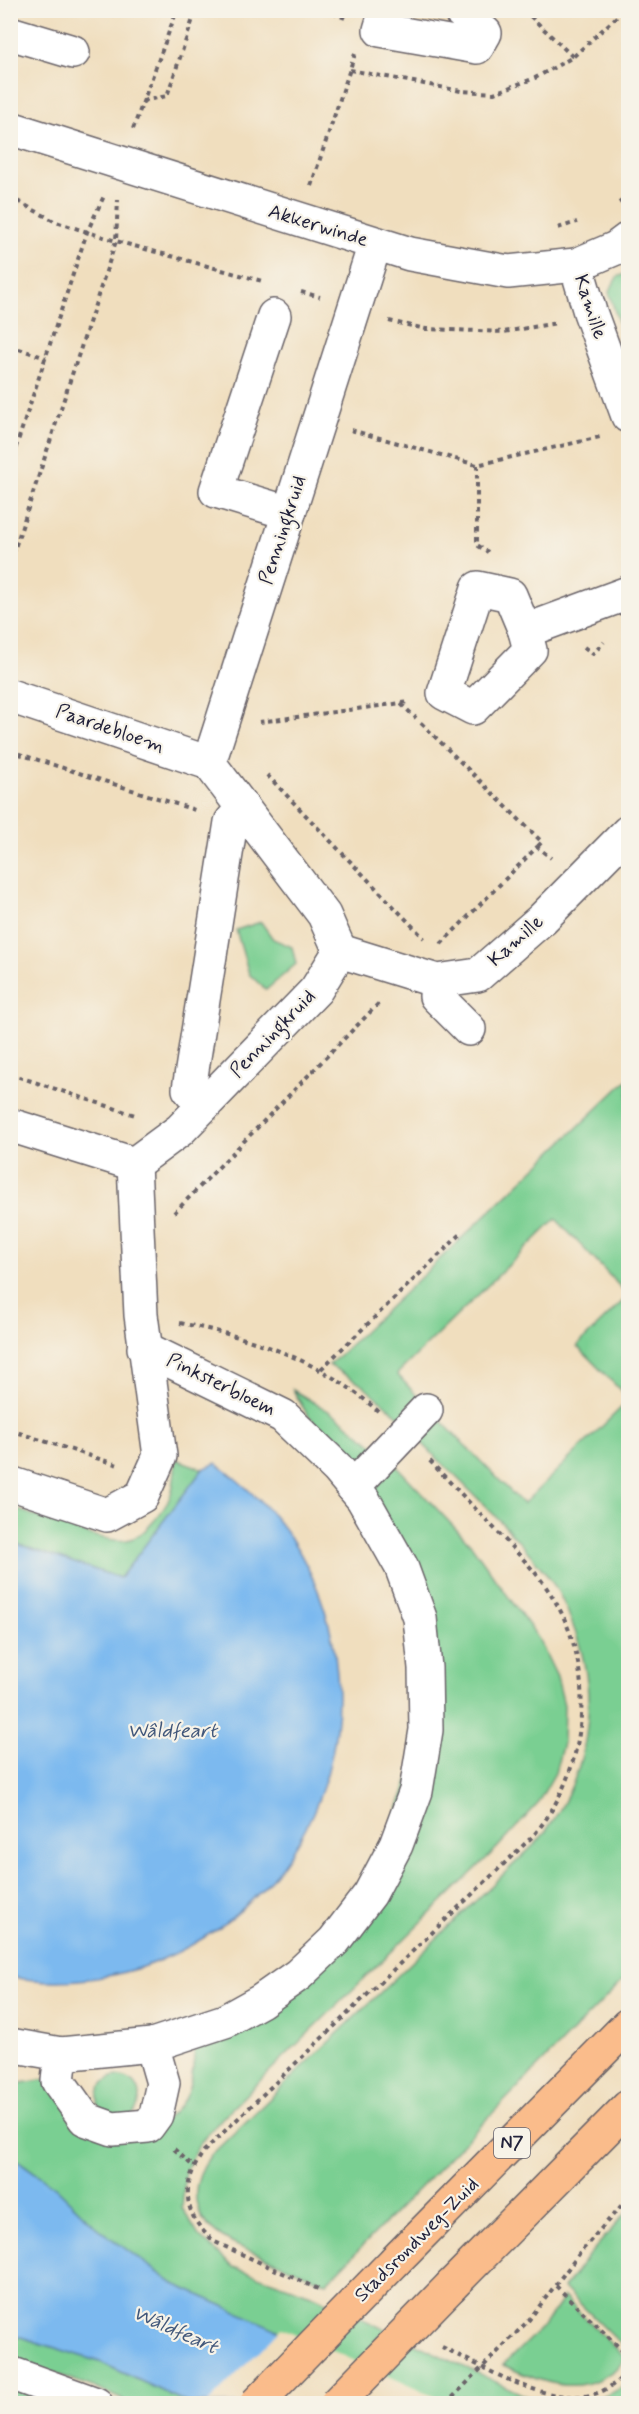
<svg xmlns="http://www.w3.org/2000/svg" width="639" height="2414" font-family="Mynerve,sans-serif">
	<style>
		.green { fill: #7acf92; stroke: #4e7866; stroke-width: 1.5 }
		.water { fill: #7bb9ef; stroke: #4e6e95; stroke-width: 1.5 }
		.pier { fill: #f0debe }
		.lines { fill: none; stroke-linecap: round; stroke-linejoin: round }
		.minor-casing { stroke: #6a6469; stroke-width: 36 }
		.highway-casing { stroke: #6a6469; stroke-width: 36 }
		.path { stroke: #6a6469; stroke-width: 4; stroke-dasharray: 4.5 4.5; stroke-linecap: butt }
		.minor { stroke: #fff; stroke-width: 33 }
		.highway { stroke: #fabc8b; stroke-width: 33 }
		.highway-bridge-casing { stroke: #6a6469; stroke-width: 36; stroke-linecap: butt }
		.path-bridge { stroke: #6a6469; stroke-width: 4; stroke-dasharray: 4.5 4.5; stroke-linecap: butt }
		.highway-bridge { stroke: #fabc8b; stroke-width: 33 }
		.labels { text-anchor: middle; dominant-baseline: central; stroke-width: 4.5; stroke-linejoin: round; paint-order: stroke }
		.shield { fill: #f7f3e8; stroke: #62616f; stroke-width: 1.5 }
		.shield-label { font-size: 18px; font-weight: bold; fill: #22223b }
		.street-label { font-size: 20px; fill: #22223b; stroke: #f7f3e8 }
		.water-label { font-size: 21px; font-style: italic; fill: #41577a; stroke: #f7f3e8 }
	</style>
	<rect width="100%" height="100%" fill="#f7f3e8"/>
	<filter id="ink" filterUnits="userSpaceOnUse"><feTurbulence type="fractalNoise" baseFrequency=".0167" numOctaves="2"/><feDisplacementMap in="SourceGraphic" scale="12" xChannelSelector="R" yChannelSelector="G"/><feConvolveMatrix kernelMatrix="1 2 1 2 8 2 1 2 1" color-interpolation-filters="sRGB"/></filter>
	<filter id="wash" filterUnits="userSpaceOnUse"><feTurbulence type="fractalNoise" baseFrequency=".008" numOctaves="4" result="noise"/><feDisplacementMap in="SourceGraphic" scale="24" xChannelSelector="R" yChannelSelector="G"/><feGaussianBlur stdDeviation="1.35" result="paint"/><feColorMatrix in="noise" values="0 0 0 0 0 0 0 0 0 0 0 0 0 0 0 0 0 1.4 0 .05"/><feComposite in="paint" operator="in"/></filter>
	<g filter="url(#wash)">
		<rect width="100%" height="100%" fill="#f0debe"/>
		<g class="green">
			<path d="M 628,273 L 628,354 L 609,292 L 617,277 Z"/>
			<path d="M 261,922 L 273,939 L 292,947 L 296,964 L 266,990 L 249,974 L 236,930 Z"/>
			<path d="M 628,1079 L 628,1295 L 556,1219 L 397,1374 L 420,1399 L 401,1418 L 364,1386 L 329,1365 Z"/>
			<path d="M 628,1296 L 628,1398 L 577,1346 Z"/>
			<path d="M 293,1390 L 337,1416 L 387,1456 L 472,1546 L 538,1638 L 557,1677 L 564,1705 L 563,1743 L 555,1773 L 536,1806 L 497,1848 L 225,2115 L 200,2143 L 186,2170 L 182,2208 L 199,2236 L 233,2267 L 314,2296 L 528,2397 L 563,2403 L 442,2403 L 174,2284 L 97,2228 L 56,2188 L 11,2155 L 10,2085 L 52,2078 L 74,2118 L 141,2134 C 152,2127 165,2121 174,2112 C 193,2094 193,2069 195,2044 L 352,1933 L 434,1712 L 370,1486 L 341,1448 L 307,1414 Z"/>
			<path d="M 628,1401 L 628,1975 L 326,2283 C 306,2274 286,2266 266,2258 C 254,2252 240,2248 228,2241 C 191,2221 187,2188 210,2156 L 538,1841 C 590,1778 602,1698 572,1623 C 567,1609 560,1594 552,1582 C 514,1530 462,1484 417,1438 L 438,1418 L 523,1504 Z"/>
			<path d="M 176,1459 L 203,1469 L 120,1578 L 11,1542 L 11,1507 C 37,1516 102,1544 127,1540 C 138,1538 145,1531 153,1522 C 173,1500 174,1488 176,1459 Z"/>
			<path d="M 115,2076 C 141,2078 147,2098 131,2116 L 103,2114 C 93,2098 97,2083 115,2076 Z"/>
			<path d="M 628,2211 L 628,2351 L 564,2288 L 588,2256 Z"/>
			<path d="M 564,2297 L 626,2359 C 589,2400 547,2386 503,2365 L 543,2326 Z"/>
			<path d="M 11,2334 L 100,2362 L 188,2403 L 130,2403 L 93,2387 L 11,2358 Z"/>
			<path d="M 628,2382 L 628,2403 L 573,2403 C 594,2401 613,2396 628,2382 Z"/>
			<path d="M 10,2388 L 54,2403 L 11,2403 Z"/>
		</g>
		<g class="water">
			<path d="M 216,1463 C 245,1485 272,1509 292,1540 C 385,1685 332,1876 178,1952 C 127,1978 67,1987 11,1977 L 11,1542 L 120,1578 L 203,1469 Z"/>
			<path d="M 10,2155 L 56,2188 L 97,2228 L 174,2284 L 442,2403 L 188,2403 L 100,2362 L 11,2334 Z"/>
		</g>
		<path class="pier" d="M 282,2328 L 444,2401 L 445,2404 L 208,2403 Z"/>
	</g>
	<g filter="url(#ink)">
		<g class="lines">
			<defs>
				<g id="minor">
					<path d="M 386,10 L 380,30 L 477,47 L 485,33 L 459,10"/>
					<path d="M 10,33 L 73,52"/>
					<path d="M 10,128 L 410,254 L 508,272 L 576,265 L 616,248 L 628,239"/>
					<path d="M 576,265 L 590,312 L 628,416"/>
					<path d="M 274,316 L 216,491 L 289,513"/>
					<path d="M 478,588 L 510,595 L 525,631 L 530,650 L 473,708 L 444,693 Z"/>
					<path d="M 525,631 L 628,593"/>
					<path d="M 10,696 L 209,763"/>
					<path d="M 340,951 L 437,981 L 478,975 L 542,919 L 628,832"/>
					<path d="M 437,981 L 436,996 L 469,1029"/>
					<path d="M 203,1106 L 189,1089 L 231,822 L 243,808"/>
					<path d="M 10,1125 L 134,1164 L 180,1130 L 316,990 L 340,951 L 324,915 L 209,763 L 375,244"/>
					<path d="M 10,1483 L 107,1515 L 142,1496 L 160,1456 L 141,1315 L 134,1164"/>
					<path d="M 353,1487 L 426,1410"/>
					<path d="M 10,2045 L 61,2054 L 152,2045 L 225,2021 L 261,2001 L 298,1975 L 334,1941 L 370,1894 L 396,1845 L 416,1791 L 426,1730 L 425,1668 L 420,1618 L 401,1566 L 363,1499 L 337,1468 L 283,1416 L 144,1348"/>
					<path d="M 61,2054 L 58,2081 L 85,2119 L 113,2129 L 148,2126 L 156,2115 L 163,2083 L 152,2045"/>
					<path d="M 10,2373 L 96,2404"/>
				</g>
				<g id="highway">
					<path d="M 395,2261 L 628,2025"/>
					<path d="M 451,2286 L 628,2107"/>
				</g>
			</defs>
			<use href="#minor" class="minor-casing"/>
			<use href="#highway" class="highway-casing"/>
			<g class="path">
				<path d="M 163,10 L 176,14"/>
				<path d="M 324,10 L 348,19"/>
				<path d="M 524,10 L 573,57"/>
				<path d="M 350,70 L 461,91 L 494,93 L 535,78 L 573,57 L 624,10"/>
				<path d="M 143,101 L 167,96 L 196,10"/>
				<path d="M 133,129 L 177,10"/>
				<path d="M 311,186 L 355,54"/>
				<path d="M 10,197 L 56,222 L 116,241 L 262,281"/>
				<path d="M 619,203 L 628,197"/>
				<path d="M 558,228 L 577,222"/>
				<path d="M 301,292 L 320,297"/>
				<path d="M 389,321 L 426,329 L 504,332 L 557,323"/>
				<path d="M 10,346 L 46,358"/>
				<path d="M 351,430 L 477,465 L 600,437"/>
				<path d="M 10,465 L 87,232 L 104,196"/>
				<path d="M 477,465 L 477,545 L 488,552"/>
				<path d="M 10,563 L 116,241 L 118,200"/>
				<path d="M 584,647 L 593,654 L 604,642"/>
				<path d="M 401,704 L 416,718"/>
				<path d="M 259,722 L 409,702"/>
				<path d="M 421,723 L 542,842 L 537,847"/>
				<path d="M 10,751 L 198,811"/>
				<path d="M 267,775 L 424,938"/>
				<path d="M 441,944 L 537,847 L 551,858"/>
				<path d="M 10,1074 L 138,1116"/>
				<path d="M 174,1213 L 380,1002"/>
				<path d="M 180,1323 C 254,1338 321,1360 378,1411"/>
				<path d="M 321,1369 L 463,1232"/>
				<path d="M 10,1430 L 118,1465"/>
				<path d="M 174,2149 L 193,2166"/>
				<path d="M 556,2286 L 628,2356"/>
				<path d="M 318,2289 L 215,2242 C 182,2215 180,2185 204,2151 L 533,1836 C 591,1768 599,1661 546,1587 C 535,1571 521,1557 507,1542 C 482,1515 455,1488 429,1460"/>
				<path d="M 528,2321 L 583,2249 L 628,2198"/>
				<path d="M 442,2347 C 484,2367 547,2407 594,2394 C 607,2391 619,2380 628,2372"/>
			</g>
			<use href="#minor" class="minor"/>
			<use href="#highway" class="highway"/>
			<defs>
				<g id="highway-bridge">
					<path d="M 256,2404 L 395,2261"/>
					<path d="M 336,2404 L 451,2286"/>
				</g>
			</defs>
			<use href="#highway-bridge" class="highway-bridge-casing"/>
			<path class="path-bridge" d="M 446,2404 L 528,2321"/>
			<use href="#highway-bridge" class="highway-bridge"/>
		</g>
	</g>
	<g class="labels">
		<rect class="shield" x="494" y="2128" width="36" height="30" rx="4.5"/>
		<g class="shield-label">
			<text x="512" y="2143">N7</text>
		</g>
		<g class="street-label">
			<text transform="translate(318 226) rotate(17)">Akkerwinde</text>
			<text transform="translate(590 307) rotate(72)">Kamille</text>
			<text transform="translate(283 530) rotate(-72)">Penningkruid</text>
			<text transform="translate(110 729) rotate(19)">Paardebloem</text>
			<text transform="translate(516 941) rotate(-42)">Kamille</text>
			<text transform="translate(273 1034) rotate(-46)">Penningkruid</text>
			<text transform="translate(221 1385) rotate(26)">Pinksterbloem</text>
			<text transform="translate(417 2240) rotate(-45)">Stadsrondweg-Zuid</text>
		</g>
		<g class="water-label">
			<text x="172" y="1731">Wâldfeart</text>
			<text transform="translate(175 2330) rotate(24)">Wâldfeart</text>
		</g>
	</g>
	<rect width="639" height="2414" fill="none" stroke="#f7f3e8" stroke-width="36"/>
</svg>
